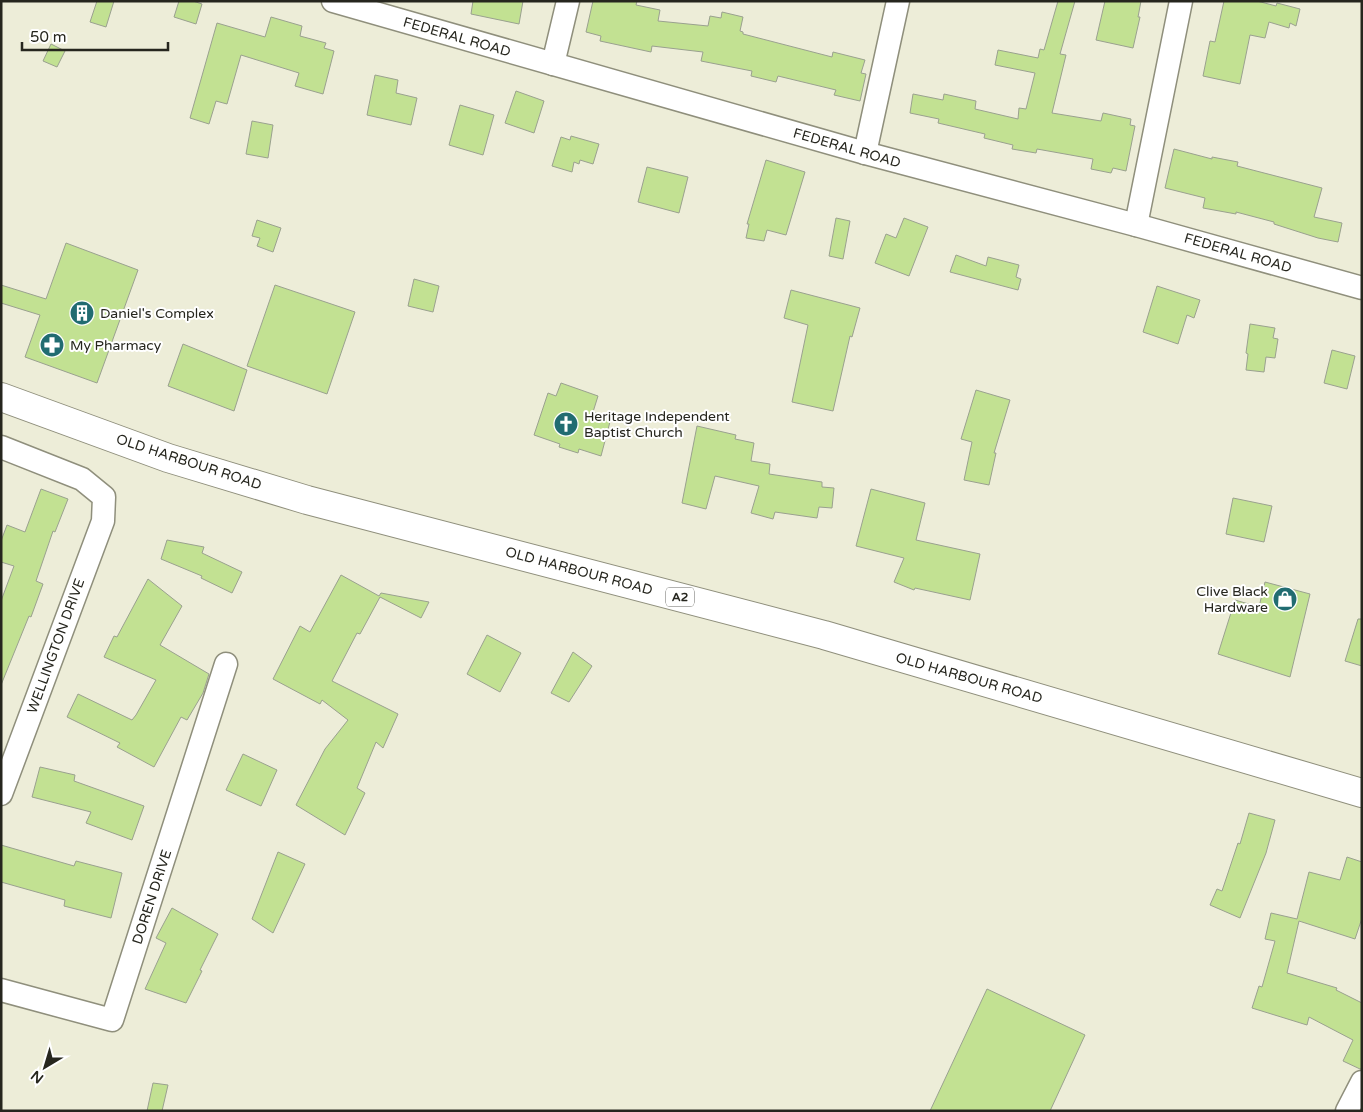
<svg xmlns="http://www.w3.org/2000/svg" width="1363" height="1112" font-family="'Varela Round',sans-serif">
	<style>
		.building { fill: #c2e192; stroke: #9aa18f }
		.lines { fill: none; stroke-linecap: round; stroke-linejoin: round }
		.minor-casing { stroke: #8f8f7c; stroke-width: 25 }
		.primary-casing { stroke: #8f8f7c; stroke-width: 30 }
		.minor { stroke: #fff; stroke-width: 22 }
		.primary { stroke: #fff; stroke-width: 28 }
		.labels { text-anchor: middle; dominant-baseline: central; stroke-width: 4; stroke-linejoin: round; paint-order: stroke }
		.shield { fill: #fff; stroke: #676762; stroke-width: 1 }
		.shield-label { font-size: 12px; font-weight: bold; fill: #26261e }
		.street-label { font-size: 14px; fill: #26261e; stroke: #fff }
		.poi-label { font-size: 14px; fill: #26261e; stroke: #fff; text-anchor: start }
	</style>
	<rect width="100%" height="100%" fill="#ededd8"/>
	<g class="building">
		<path d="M 97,1 L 114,1 L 106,27 L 90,22 Z"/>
		<path d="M 179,1 L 193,1 L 202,4 L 196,24 L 174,17 Z"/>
		<path d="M 473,1 L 523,1 L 519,24 L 471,14 Z"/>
		<path d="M 593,1 L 637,1 L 636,5 L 660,10 L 658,21 L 708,26 L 710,16 L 721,18 L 722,12 L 743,17 L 740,31 L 743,32 L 743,34 L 832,57 L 833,52 L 865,60 L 861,73 L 866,74 L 860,101 L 834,95 L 836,90 L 778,76 L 776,82 L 751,76 L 752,71 L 701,61 L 703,52 L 652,46 L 651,52 L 600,41 L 601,36 L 586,32 Z"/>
		<path d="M 1058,1 L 1075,1 L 1060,54 L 1066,55 L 1052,113 L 1101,121 L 1103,113 L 1131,119 L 1130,125 L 1135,126 L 1126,171 L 1113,168 L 1111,173 L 1091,169 L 1093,159 L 1037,149 L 1036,153 L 1012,149 L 1013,145 L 984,138 L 985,134 L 938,123 L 939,119 L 910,113 L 913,94 L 943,100 L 944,94 L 976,101 L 975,109 L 1018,119 L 1019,108 L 1026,109 L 1035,73 L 995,65 L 998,50 L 1038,58 L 1040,49 L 1044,50 Z"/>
		<path d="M 1105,1 L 1141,1 L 1138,17 L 1140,17 L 1133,48 L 1096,40 Z"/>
		<path d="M 1224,1 L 1257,1 L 1276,6 L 1277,3 L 1300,9 L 1296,26 L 1290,23 L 1289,28 L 1269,22 L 1265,38 L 1250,35 L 1240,84 L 1203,76 L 1210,41 L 1215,42 Z"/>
		<path d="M 271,17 L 302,26 L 300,36 L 326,43 L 324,48 L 334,51 L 323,94 L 295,86 L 299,73 L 241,55 L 227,104 L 216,101 L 209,124 L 190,118 L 217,23 L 265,37 Z"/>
		<path d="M 51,44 L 65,51 L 57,67 L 43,61 Z"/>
		<path d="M 375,75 L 398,80 L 396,93 L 417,98 L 411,125 L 367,115 Z"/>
		<path d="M 516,91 L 544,101 L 534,133 L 505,123 Z"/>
		<path d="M 460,105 L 494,115 L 483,155 L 449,145 Z"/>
		<path d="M 252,121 L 273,125 L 268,158 L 246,154 Z"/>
		<path d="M 571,136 L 599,144 L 593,164 L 580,160 L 579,164 L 574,162 L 572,172 L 552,166 L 561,137 L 570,140 Z"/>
		<path d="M 1174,149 L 1212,159 L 1212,157 L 1238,162 L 1237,166 L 1322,188 L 1314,217 L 1342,223 L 1338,242 L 1318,238 L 1274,224 L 1274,222 L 1236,212 L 1236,214 L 1203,208 L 1205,198 L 1165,188 Z"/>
		<path d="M 766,160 L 805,172 L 786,235 L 767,230 L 764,241 L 746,238 L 749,224 L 747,224 Z"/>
		<path d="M 647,167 L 688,177 L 679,213 L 638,202 Z"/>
		<path d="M 836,218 L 850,221 L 843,259 L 829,256 Z"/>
		<path d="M 904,218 L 928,227 L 909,276 L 875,263 L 886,234 L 896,238 Z"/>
		<path d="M 257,220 L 281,228 L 273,252 L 257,246 L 260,238 L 252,236 Z"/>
		<path d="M 66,243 L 138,270 L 97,383 L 25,357 L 40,315 L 1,303 L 1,285 L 46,299 Z"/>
		<path d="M 956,255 L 986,266 L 988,257 L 1019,265 L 1016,277 L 1021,279 L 1018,290 L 950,272 Z"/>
		<path d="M 414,279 L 439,286 L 433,312 L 408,306 Z"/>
		<path d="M 275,285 L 355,312 L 327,394 L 247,366 Z"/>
		<path d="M 1157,286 L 1200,300 L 1194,318 L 1187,315 L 1178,344 L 1143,332 Z"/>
		<path d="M 791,290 L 860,308 L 852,337 L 850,336 L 833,411 L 792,402 L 808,325 L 784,318 Z"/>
		<path d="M 1250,324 L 1275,328 L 1273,338 L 1278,339 L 1275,358 L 1266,357 L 1264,372 L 1246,370 L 1248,354 L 1246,353 Z"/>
		<path d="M 183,344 L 247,370 L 234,411 L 168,386 Z"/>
		<path d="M 1332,350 L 1355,356 L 1347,389 L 1324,383 Z"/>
		<path d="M 561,383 L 598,396 L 593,412 L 611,418 L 601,456 L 579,449 L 578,453 L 559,447 L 560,444 L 534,435 L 548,393 L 556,396 Z"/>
		<path d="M 976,390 L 1010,400 L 994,453 L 996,453 L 989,485 L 964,480 L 972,442 L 961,439 Z"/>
		<path d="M 697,426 L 736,435 L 735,439 L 754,443 L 751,461 L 770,464 L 769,474 L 822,482 L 822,487 L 834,488 L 832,508 L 819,507 L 817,518 L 775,512 L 773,519 L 751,513 L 759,486 L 715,476 L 706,509 L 682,503 Z"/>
		<path d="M 41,489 L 68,499 L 55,532 L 53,531 L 36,581 L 43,584 L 31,617 L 29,616 L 1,685 L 1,601 L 14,566 L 1,562 L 1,541 L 7,525 L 25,532 Z"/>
		<path d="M 871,489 L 925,503 L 916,540 L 980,554 L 970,600 L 915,588 L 914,590 L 894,582 L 904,558 L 856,546 Z"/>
		<path d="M 1233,498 L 1272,506 L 1264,542 L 1226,534 Z"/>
		<path d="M 167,540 L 204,547 L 202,553 L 242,572 L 232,593 L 201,578 L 202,576 L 161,559 Z"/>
		<path d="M 341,575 L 379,596 L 381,593 L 429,602 L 421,618 L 380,597 L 360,634 L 357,633 L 332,681 L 398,714 L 383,748 L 376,742 L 357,788 L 365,793 L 345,835 L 296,805 L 325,749 L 348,720 L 322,700 L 320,704 L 273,679 L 300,626 L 310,632 Z"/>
		<path d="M 148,579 L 182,606 L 160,645 L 209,674 L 203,693 L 187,720 L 181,717 L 154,767 L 117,747 L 120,743 L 67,717 L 78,694 L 132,720 L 136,715 L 156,680 L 104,657 L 114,636 L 117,637 Z"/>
		<path d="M 1265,582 L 1310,594 L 1290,677 L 1218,654 L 1235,600 L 1259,607 Z"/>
		<path d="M 1358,619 L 1362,619 L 1362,666 L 1345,661 Z"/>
		<path d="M 487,635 L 521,653 L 500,692 L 467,674 Z"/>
		<path d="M 573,652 L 592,666 L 569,702 L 551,693 Z"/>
		<path d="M 243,754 L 277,770 L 261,806 L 226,790 Z"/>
		<path d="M 40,767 L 75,775 L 74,781 L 144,806 L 132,840 L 86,823 L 91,812 L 32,797 Z"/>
		<path d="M 1249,813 L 1275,820 L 1266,853 L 1240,918 L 1210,905 L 1217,889 L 1222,891 L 1238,843 L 1240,844 Z"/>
		<path d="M 1,845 L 74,866 L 76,861 L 122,873 L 111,918 L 64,906 L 65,900 L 1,882 Z"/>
		<path d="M 278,852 L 305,864 L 273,933 L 252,919 Z"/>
		<path d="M 1347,857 L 1362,862 L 1362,918 L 1355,939 L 1299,921 L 1287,973 L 1337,988 L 1336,990 L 1362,1003 L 1362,1069 L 1360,1069 L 1343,1061 L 1353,1040 L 1309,1017 L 1307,1025 L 1252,1008 L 1259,986 L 1262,987 L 1275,941 L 1265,939 L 1271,913 L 1297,919 L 1309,872 L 1340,880 Z"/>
		<path d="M 172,908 L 218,934 L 200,970 L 202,971 L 186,1003 L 145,989 L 166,943 L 156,938 Z"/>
		<path d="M 987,989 L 1085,1035 L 1050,1111 L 930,1111 Z"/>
		<path d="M 153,1083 L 168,1085 L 162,1111 L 147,1111 Z"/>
	</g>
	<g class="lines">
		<defs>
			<g id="minor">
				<path d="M 333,1 L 865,153 L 1136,225 L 1362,288"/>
				<path d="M 553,64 L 568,1"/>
				<path d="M 865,153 L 898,1"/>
				<path d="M 1136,225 L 1181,1"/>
				<path d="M 1,447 L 82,479 L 104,497 L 103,521 L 1,794"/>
				<path d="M 1,990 L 112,1020 L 226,664"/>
				<path d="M 1347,1111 L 1362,1082"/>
			</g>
			<path id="primary" d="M 1,397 L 168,458 L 307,500 L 824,635 L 1362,793"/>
		</defs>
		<use href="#minor" class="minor-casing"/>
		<use href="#primary" class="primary-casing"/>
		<use href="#minor" class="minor"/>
		<use href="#primary" class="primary"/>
	</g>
	<defs>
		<symbol id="building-disc" viewBox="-11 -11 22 22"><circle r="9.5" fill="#216c71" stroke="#fff"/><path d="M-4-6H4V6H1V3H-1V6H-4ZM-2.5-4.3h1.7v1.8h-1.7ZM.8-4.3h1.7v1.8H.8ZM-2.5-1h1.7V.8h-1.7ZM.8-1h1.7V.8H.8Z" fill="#fff"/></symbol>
		<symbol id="pharmacy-disc" viewBox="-11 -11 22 22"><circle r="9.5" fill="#216c71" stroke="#fff"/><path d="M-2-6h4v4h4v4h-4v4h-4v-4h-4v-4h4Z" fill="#fff"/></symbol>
		<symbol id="church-disc" viewBox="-11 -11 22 22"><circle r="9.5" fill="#216c71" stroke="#fff"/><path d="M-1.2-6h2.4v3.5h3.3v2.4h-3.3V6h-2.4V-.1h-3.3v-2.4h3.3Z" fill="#fff"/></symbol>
		<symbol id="shop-disc" viewBox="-11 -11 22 22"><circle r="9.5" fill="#216c71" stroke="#fff"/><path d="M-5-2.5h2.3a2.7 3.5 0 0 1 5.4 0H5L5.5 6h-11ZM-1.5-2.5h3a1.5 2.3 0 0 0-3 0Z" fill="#fff"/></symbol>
	</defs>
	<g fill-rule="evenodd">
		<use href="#building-disc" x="68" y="299" width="28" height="28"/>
		<use href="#pharmacy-disc" x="38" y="331" width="28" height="28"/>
		<use href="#church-disc" x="552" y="410" width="28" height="28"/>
		<use href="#shop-disc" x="1271" y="585" width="28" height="28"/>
	</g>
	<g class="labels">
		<rect class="shield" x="666" y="587.5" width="28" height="19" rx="4"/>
		<g class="shield-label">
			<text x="680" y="597">A2</text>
		</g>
		<g class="street-label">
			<text transform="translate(457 37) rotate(16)">FEDERAL ROAD</text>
			<text transform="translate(847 148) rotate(16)">FEDERAL ROAD</text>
			<text transform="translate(1238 253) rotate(16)">FEDERAL ROAD</text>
			<text transform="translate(189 462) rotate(18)">OLD HARBOUR ROAD</text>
			<text transform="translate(579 571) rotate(15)">OLD HARBOUR ROAD</text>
			<text transform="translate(56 646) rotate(-70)">WELLINGTON DRIVE</text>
			<text transform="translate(969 678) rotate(16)">OLD HARBOUR ROAD</text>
			<text transform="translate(152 897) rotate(-72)">DOREN DRIVE</text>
		</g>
		<g class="poi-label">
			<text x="100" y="313">Daniel's Complex</text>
			<text x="70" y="345">My Pharmacy</text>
			<text x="584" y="416">Heritage Independent<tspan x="584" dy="16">Baptist Church</tspan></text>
			<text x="1268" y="591" text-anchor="end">Clive Black<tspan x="1268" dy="16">Hardware</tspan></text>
		</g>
	</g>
	<rect width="1363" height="1112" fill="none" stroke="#26261e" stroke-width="5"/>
	<g transform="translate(45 1067) rotate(218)" stroke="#ffffff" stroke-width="4" paint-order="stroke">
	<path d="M0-4L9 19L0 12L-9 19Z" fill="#26261e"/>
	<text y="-8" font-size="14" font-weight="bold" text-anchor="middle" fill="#26261e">N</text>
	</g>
	<path d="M22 42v8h146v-8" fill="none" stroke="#26261e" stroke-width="2.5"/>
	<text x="30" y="42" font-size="15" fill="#26261e" stroke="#ffffff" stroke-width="4" paint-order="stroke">50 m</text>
</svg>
